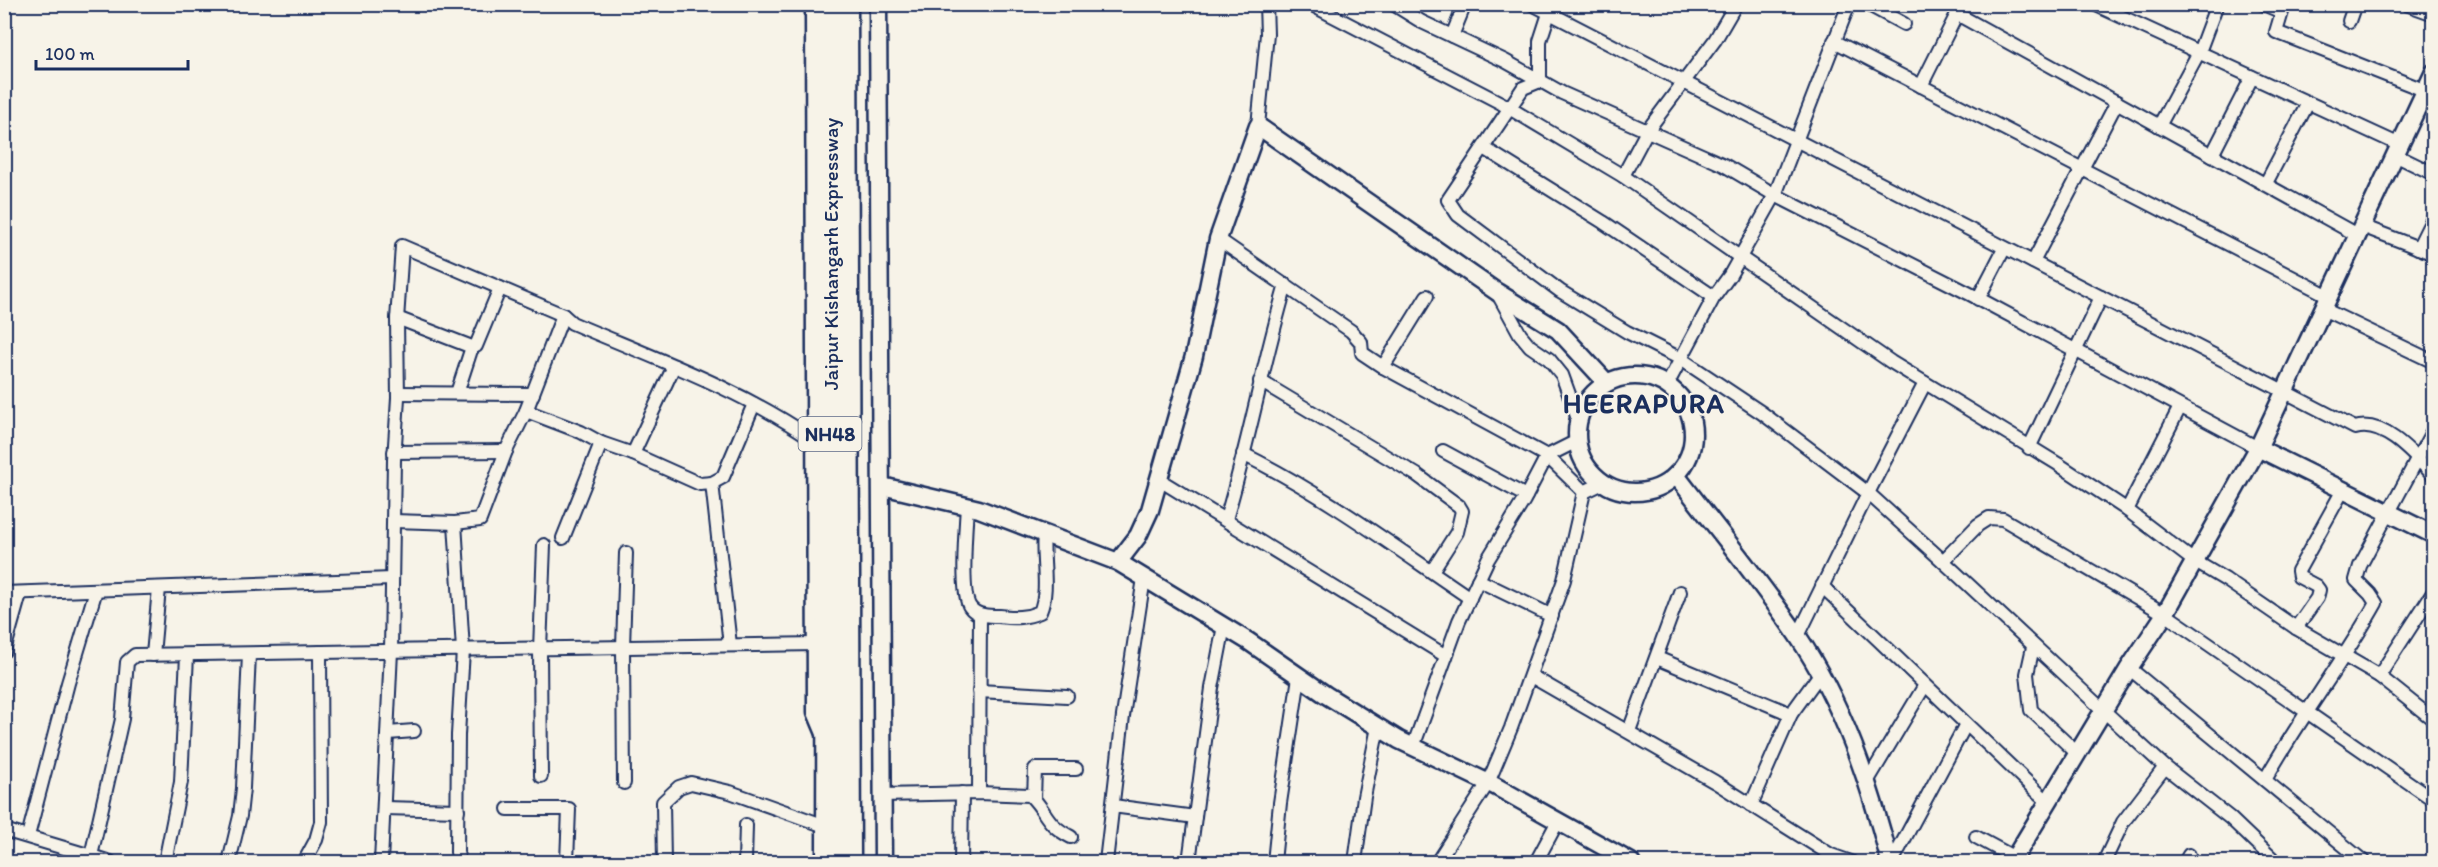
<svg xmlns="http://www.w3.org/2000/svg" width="2438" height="867" font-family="Itim,sans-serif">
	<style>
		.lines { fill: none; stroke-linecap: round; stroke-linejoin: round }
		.street-casing { stroke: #1b2f5e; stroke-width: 16 }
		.secondary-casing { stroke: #1b2f5e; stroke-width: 21 }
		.highway-casing { stroke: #1b2f5e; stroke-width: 27 }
		.street { stroke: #f7f3e8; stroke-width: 12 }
		.secondary { stroke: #f7f3e8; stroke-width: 16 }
		.highway { stroke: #f7f3e8; stroke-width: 22 }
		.labels { text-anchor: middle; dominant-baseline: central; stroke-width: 4.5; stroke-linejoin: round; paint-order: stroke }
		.shield { fill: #f7f3e8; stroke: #5d6a87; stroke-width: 1.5 }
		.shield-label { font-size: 20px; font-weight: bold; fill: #1b2f5e }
		.street-label { font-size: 21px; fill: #1b2f5e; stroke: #f7f3e8 }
		.district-label { font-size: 27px; font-weight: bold; letter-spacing: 1.5px; fill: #1b2f5e; stroke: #f7f3e8 }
	</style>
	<rect width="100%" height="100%" fill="#f7f3e8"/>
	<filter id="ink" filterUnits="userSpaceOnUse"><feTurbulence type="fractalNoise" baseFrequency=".0167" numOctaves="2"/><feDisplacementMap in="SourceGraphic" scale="12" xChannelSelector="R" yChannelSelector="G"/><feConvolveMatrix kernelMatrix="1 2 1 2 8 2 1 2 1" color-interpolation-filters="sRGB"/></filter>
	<g filter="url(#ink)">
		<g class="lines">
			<defs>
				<g id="street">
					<path d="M 1310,4 L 1501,103 L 1623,176 L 1891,362 L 2058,464 L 2123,507 L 2194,561 L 2226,580 L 2296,628 L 2379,676 L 2434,720"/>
					<path d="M 1393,4 L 1422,22 L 1505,61 L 1562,93 L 1724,165 L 1775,195 L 1970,294 L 2258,448"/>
					<path d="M 1532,4 L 2355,428 C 2384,419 2415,456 2434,476"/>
					<path d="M 1552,4 L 1540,41 L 1540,81 L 1523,88 L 1448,200 L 1458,215 L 1560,291 L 1627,332 L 1681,359 L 1762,413 L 1868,493 L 1943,561 L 2104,711 L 2165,767 L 2230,818 L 2276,862"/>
					<path d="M 1867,4 L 1904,24"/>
					<path d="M 2094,4 L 2400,145"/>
					<path d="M 2263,4 L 2282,12 L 2276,32 L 2434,94"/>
					<path d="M 2406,4 L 2434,14"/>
					<path d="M 1957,14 L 2357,235"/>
					<path d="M 2349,21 L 2355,4"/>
					<path d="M 1452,36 L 1465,4"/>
					<path d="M 1834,41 L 2329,296"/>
					<path d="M 1921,86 L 1962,4"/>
					<path d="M 1258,126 L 1267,34 L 1266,4"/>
					<path d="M 2159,126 L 2199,52 L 2217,4"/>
					<path d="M 1484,148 L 1603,222 L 1714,297"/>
					<path d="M 2212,155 L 2252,77"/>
					<path d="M 2395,155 L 2434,174"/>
					<path d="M 1623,176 L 1647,131 L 1715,40 L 1736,4"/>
					<path d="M 2265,185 L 2308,103"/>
					<path d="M 2362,226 L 2434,254"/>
					<path d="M 1218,239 L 1351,331 L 1361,342 L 1362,353 L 1383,367 L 1547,456 L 1584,492"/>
					<path d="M 2418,248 L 2434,216"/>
					<path d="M 2033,262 L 2117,102"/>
					<path d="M 1498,294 L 1520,334 L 1530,346 L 1549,359 L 1562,375 L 1578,419"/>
					<path d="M 1978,299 L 2004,249"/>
					<path d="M 2323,309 L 2434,362"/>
					<path d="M 397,318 L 472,347 L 476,346 L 500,288"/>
					<path d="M 1383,367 L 1427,296"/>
					<path d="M 1260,381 L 1417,475 L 1459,506 L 1462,511 L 1457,532 L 1432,571"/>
					<path d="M 1667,385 L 1714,297 L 1730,275 L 1775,195 L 1849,4"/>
					<path d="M 398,393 L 533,394"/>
					<path d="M 457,393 L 472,347"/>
					<path d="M 526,411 L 581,432 L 601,443 L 633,454 L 700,484 L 712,483 L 723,477 L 754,404"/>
					<path d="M 2029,448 L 2101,297"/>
					<path d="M 1443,451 L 1526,496"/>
					<path d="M 394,452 L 506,451"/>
					<path d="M 633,454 L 674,366"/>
					<path d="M 1243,454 C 1324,494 1396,548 1470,598"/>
					<path d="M 1158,479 L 1446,656"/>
					<path d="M 712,483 L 730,645"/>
					<path d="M 967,506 C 966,525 960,593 970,607 C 976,616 989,616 999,616 C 1014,618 1026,618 1040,612 C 1050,588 1041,559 1044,533"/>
					<path d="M 2127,510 L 2180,407"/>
					<path d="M 1226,519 C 1249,442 1263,363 1286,285"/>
					<path d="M 394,521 L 455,523 L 480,520 L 506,451 L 526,411 L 563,315"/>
					<path d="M 455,523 L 463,650 L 458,735 L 457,852 L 459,862"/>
					<path d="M 563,538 L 601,443"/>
					<path d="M 1943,561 L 1978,525 L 1989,518 L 2003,519 L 2165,614 L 2434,800"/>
					<path d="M 1478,580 L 1552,616"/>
					<path d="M 1822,586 L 2049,803"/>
					<path d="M 4,593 L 392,579"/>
					<path d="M 2296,628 L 2317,598 L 2319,590 L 2316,586 L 2299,577 L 2298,571 L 2343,490"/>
					<path d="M 1798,636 L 1868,493 L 1925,383"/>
					<path d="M 2033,647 L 2027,674 L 2031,710 L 2078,754"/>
					<path d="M 4,651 L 20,594"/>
					<path d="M 153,655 L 159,588"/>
					<path d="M 1657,658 L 1791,714"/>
					<path d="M 2129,668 L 2364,862"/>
					<path d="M 1531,676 L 1715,782 L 1831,855 L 1851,862"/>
					<path d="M 2379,676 L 2434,591"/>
					<path d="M 979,691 L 1067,696"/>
					<path d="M 1629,731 L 1680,592"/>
					<path d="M 388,733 L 414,731"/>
					<path d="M 1413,747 L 1459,621 L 1488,559 L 1524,500 L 1547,456 L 1577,441"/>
					<path d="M 541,776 L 540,649 L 544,545"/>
					<path d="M 2265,780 C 2299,719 2342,664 2376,603 L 2370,594 L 2356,580 L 2360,566 L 2434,428"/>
					<path d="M 1867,782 L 1925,685"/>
					<path d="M 624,783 L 623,647 L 626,553"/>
					<path d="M 979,793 L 980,615"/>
					<path d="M 881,795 L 979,793 L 1030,795 C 1048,813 1045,824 1071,837"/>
					<path d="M 1034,799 L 1035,769 L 1076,769"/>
					<path d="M 1751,805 L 1791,714 L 1820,674"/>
					<path d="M 1113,806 L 1195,817"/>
					<path d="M 385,808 L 458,810"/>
					<path d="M 508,809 L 569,809 L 567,862"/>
					<path d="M 4,830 L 91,856"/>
					<path d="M 28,836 L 68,683 L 96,590"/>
					<path d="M 1976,837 L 2015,858"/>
					<path d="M 110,862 L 91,856 L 122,719 L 127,662 L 135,655 L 816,644"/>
					<path d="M 165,862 L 181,782 L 187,655"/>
					<path d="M 229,862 L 240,816 L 243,788 L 249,654"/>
					<path d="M 304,862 L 316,840 L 321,822 L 320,652"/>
					<path d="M 381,862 L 391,651 L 394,460 L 398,398 L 397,320 L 402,246 L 563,315 L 572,323 C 654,358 741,389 814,440"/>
					<path d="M 664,862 L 663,802 L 679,787 L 691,783 L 730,792 L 828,827"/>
					<path d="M 745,862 L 746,825"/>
					<path d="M 961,862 L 962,793"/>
					<path d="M 1106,862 L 1123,716 L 1144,578"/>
					<path d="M 1189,862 L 1212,688 L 1224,626"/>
					<path d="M 1274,862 L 1280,803 L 1299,677"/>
					<path d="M 1355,862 L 1364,797 L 1378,727"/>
					<path d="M 1437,862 L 1488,783 L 1511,728 L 1564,580 L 1584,492 L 1603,483"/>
					<path d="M 1536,862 L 1558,821"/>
					<path d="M 1892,862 L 1966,724"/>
					<path d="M 2104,862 L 2123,822 L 2165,767"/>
					<path d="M 2185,862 L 2189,855"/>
				</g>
				<g id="secondary">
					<path d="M 814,4 L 816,712 L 826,736"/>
					<path d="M 878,4 L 883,862"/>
					<circle cx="1635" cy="434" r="58"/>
					<path d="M 2258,448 L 2434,535"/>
					<path d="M 1676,475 C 1716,528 1760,580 1797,635 C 1843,703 1870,784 1890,862"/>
					<path d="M 882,486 L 979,509 L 1118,562 L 1138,536 L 1150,510 L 1194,356 L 1218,239 L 1258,126 L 1497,292 L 1558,330 L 1607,383"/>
					<path d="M 1118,562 L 1248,641 L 1326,695 L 1399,740 L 1495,786 L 1631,862"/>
					<path d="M 2012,862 L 2129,668 L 2165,614 L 2258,448 L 2434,72"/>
				</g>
				<g id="highway">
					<path d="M 846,4 L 849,862"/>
					<path d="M 828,862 L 830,4"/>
				</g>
			</defs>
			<use href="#street" class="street-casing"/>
			<use href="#secondary" class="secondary-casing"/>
			<use href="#highway" class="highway-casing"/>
			<use href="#street" class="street"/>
			<use href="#secondary" class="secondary"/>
			<use href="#highway" class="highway"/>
		</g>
	</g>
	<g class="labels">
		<rect class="shield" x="798.5" y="417" width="63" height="34" rx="4.5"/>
		<g class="shield-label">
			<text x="830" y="434">NH48</text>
		</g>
		<g class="street-label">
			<text transform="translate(830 254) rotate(-90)">Jaipur Kishangarh Expressway</text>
		</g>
		<g class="district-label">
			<text x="1644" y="403">HEERAPURA</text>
		</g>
	</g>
	<rect width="2438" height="867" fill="none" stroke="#f7f3e8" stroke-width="24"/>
	<rect x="12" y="12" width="2414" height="843" fill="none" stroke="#1b2f5e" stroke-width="2" filter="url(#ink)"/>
	<path d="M36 60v9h152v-9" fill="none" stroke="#1b2f5e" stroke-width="3"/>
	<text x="45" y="60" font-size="18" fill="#1b2f5e" stroke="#f7f3e8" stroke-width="4.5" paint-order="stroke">100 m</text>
</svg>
